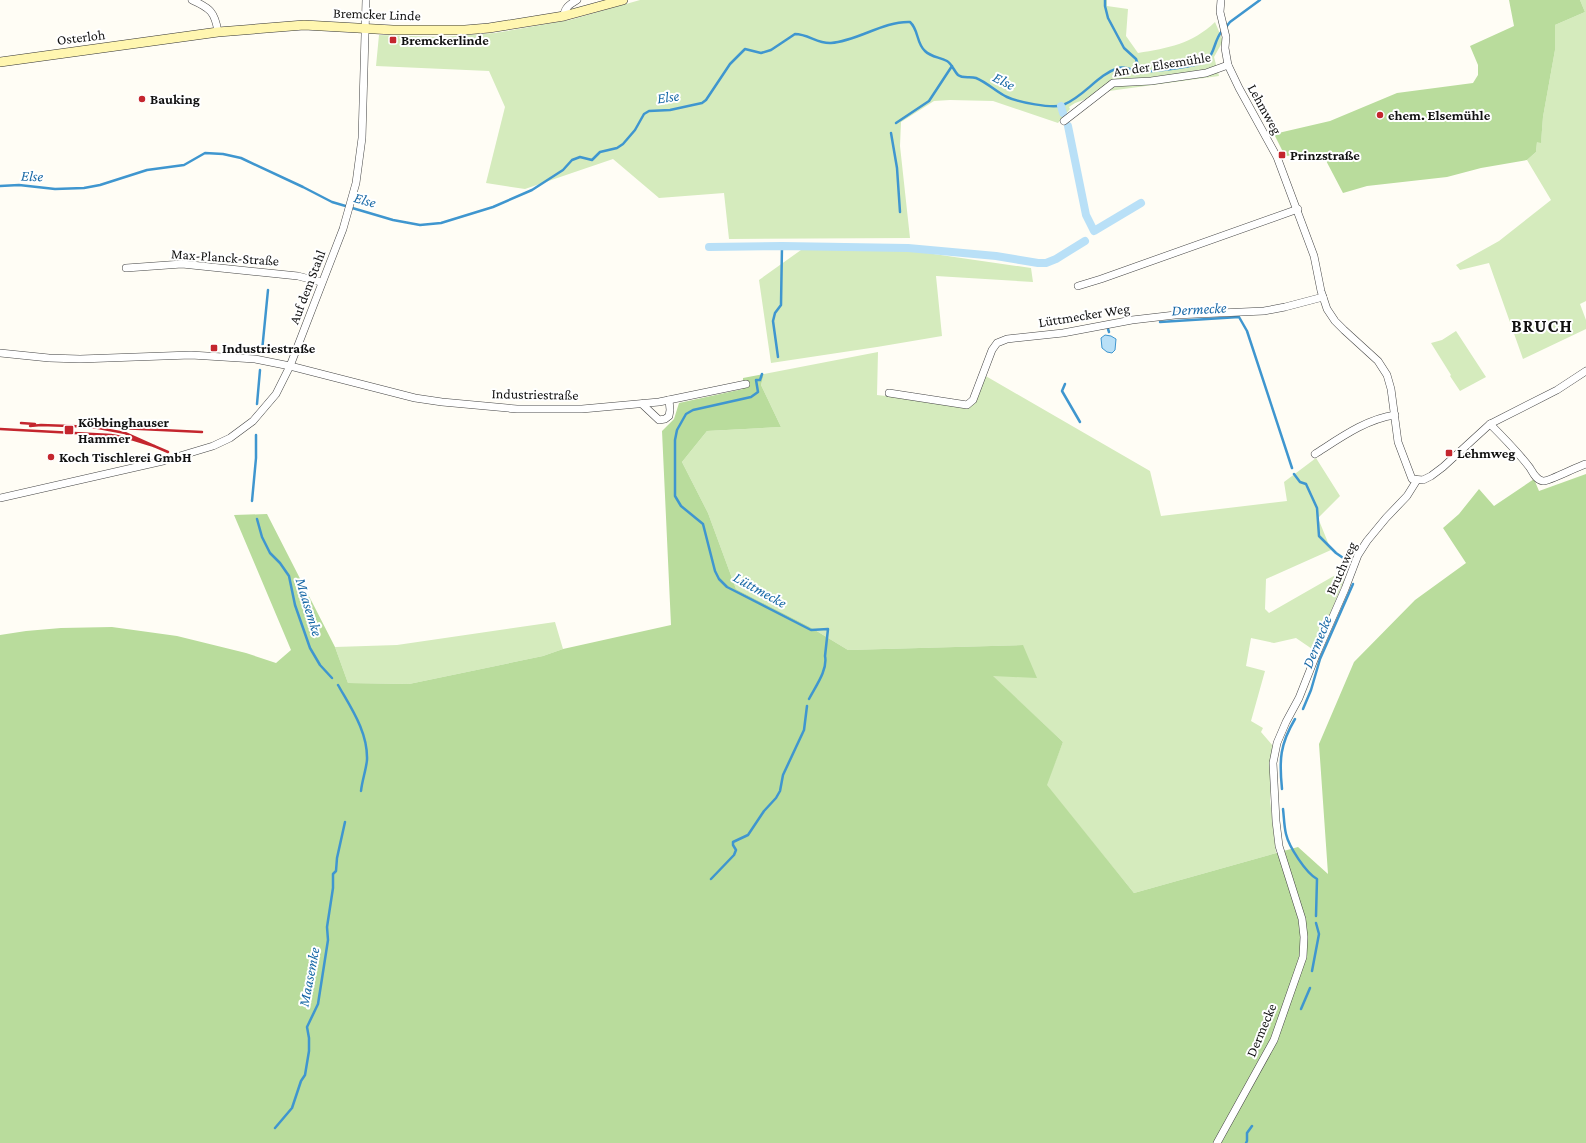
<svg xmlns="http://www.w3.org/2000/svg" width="1586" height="1143" font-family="'Crimson Pro',serif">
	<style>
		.green { fill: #d5ebbd }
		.forest { fill: #b9dc9c }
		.water { fill: #b9e0f7; stroke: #3f96cf }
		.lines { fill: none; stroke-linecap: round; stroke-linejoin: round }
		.stream { stroke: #3f96cf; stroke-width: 2.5 }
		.canal { stroke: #b9e0f7; stroke-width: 8 }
		.minor-casing { stroke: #444; stroke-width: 8 }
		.secondary-casing { stroke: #333; stroke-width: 10 }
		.minor { stroke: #fff; stroke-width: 7 }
		.secondary { stroke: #fff6b0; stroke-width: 9 }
		.rail { stroke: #c4262e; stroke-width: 2.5 }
		.poi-dot { fill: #c4262e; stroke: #fff; stroke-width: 1.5 }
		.labels { text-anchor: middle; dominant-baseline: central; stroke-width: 4; stroke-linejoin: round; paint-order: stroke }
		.street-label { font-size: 14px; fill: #111; stroke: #fff }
		.poi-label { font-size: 14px; font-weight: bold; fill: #111; stroke: #fff; text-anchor: start }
		.water-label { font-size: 15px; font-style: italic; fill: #1768a6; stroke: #fff }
		.district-label { font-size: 18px; font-weight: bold; letter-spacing: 1px; fill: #111; stroke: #fff }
	</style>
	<rect width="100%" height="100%" fill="#fffdf5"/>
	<g class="green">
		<path d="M 640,0 L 1107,0 L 1107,6 L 1128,9 L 1126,36 L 1138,53 C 1168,48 1192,44 1215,22 L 1223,41 L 1214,57 L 1219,76 L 1109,91 L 1075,103 L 1069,107 L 1070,109 L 1058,123 L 993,101 L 950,100 L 934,101 L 901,122 L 900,146 L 910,238 L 729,239 L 724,193 L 659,198 L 613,159 L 525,189 L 486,183 L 505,107 L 489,71 L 376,66 L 379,35 L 442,37 L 495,33 L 570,20 Z"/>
		<path d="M 1580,0 L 1586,0 L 1586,301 L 1580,304 L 1586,320 L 1586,329 L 1523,359 L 1489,263 L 1460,270 L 1456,265 L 1499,241 L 1551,200 L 1527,160 L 1536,152 L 1537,142 L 1541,142 L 1543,117 L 1555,50 L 1555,25 L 1585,12 Z"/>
		<path d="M 801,250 L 906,250 L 1031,268 L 1033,282 L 936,276 L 942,336 L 877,347 L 771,363 L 759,280 Z"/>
		<path d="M 1456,331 L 1486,377 L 1460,391 L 1450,376 L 1451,375 L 1431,343 L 1442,340 Z"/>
		<path d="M 878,352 L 877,395 L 971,406 L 984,375 L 1150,471 L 1161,516 L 1287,501 L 1284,482 L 1316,458 L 1340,496 L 1318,518 L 1331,550 L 1266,579 L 1265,609 L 1269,613 L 1339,573 L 1344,580 L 1315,651 L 1296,638 L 1274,643 L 1251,638 L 1246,666 L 1265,671 L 1251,721 L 1263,728 L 1261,732 L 1273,746 L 1270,800 L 1276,853 L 1134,893 L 1046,785 L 1063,742 L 992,676 L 1023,645 L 848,650 L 810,627 L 736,589 L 708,513 L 682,462 L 707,431 L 781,427 L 761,385 L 764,374 Z"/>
		<path d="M 555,622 L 563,649 L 543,656 L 409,684 L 348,683 L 335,647 L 397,645 Z"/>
	</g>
	<g class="forest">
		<path d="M 1509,0 L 1580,0 L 1585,12 L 1555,25 L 1555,50 L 1543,117 L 1541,143 L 1537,142 L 1536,152 L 1527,160 L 1481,168 L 1447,177 L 1367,186 L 1343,193 L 1322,153 L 1285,156 L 1274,134 L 1330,121 L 1397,93 L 1473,83 L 1478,75 L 1478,65 L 1470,46 L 1514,26 Z"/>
		<path d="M 764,374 L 761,385 L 781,427 L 707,431 L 682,462 L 708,513 L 736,589 L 810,627 L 848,650 L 1023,645 L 1037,678 L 993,676 L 1063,742 L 1047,785 L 1134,893 L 1298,847 L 1328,874 L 1319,744 L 1354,662 L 1415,600 L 1466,563 L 1443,528 L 1459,514 L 1479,489 L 1494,506 L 1534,479 L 1539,491 L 1586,474 L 1586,1143 L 0,1143 L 0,635 L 26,631 L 61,628 L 112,627 L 177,636 L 246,653 L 276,663 L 291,650 L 234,515 L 267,514 L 335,647 L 348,683 L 409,684 L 543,656 L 563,649 L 671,625 L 662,431 L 674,419 L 679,403 L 743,389 L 743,378 Z"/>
	</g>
	<path class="water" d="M 1105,335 L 1111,336 L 1116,339 L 1115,350 L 1112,353 L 1107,352 L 1102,348 L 1101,338 Z"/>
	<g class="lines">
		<g class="stream">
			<path d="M 1105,0 L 1105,6 L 1108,18 L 1124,48 L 1136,59 L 1140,71"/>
			<path d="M 1226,27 L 1230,22 L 1260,0"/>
			<path d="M 896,123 L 929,101 L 952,66"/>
			<path d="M 891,133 L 897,168 L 900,212"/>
			<path d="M 0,186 L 19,185 L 55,189 L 84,188 L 100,185 L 147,170 L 184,165 L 205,153 L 223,154 L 241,158 L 303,187 L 332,202 L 393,220 L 420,225 L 441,223 L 493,207 L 532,190 L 563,170 L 572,160 L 580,157 L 592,160 L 600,152 L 617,148 L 623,144 L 635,130 L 644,114 L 649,111 L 670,110 L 702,103 L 706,100 L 730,64 L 745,49 L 761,53 L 771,50 L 795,34 C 808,34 818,44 831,43 C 858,41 883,21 910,22 C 919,30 916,43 925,51 C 931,57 939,57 947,61 C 952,64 954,71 958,75 C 963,79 970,76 976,78 C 988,83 996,92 1007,97 C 1018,102 1052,109 1063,105 C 1084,97 1097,75 1118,68 C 1126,65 1134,72 1142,72 C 1154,71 1199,67 1207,60 C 1215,53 1214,40 1222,31"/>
			<path d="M 1160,322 L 1239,317 L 1247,331 L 1292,468"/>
			<path d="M 1108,329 L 1109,332"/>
			<path d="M 262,351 L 268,290"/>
			<path d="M 778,357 L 773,321 L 775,313 L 781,305 L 782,246"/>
			<path d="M 762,374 L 760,380 L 756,380 L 758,392 L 751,397 L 693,410 L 686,414 L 677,430 L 675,440 L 675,496 L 681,506 L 703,524 L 715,571 L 719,579 L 727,587 L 811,630 L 828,629 L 825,656 C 828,670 815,687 809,699"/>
			<path d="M 1065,384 L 1062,391 L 1080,422"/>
			<path d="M 257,404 L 260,370"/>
			<path d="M 1294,474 L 1300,482 L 1306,484 L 1317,508 L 1319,536 L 1336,553 L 1349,562"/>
			<path d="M 252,501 L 256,458 L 256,435"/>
			<path d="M 257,519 L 262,537 L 270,553 L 280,563 L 289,576 L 295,605 L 310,648 L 320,665 L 332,678"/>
			<path d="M 338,685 C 351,708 368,732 367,760 C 366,770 362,781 361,791"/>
			<path d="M 1303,709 L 1311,690 L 1320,659 L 1353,584"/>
			<path d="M 1282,789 C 1279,760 1280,744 1295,719"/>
			<path d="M 1283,809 C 1284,817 1284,826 1286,834 C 1289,847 1306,873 1317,879 L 1316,916"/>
			<path d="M 711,879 L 734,855 L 736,850 L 733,845 L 733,842 L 748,835 L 764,811 L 776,798 L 780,791 L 783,775 L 804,730 L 807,706"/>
			<path d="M 1312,971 L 1319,934 L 1316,923"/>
			<path d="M 1301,1009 L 1310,988"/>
			<path d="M 275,1128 L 292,1108 L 301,1081 L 305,1075 L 309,1051 L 309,1038 L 307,1027 L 318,1004 L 328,940 L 327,927 L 333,888 L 333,874 L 336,871 L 337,858 L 345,822"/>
			<path d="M 1246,1143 L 1247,1141 L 1247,1133 L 1252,1126"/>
		</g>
		<g class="canal">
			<path d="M 1061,106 L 1063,113"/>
			<path d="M 1068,126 L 1086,215 L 1094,231 L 1141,203"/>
			<path d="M 709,247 L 782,246 L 908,248 L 996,256 L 1038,263 L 1046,263 L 1056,259 L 1085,241"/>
		</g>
		<defs>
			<g id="minor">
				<path d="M 192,0 C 210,8 215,12 218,32"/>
				<path d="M 1221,0 L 1220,12 L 1226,37 L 1225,48 L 1228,65 L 1239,88 L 1277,157 L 1314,256 L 1321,291 L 1327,309 L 1335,321 L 1344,330 L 1378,361 L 1387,375 L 1391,389 L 1398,442 L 1412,479 L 1423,480 L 1431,476 L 1443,467 L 1490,424 L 1557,390 L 1586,371"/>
				<path d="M 564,16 C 564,8 570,4 577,0"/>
				<path d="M 1064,121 L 1113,83 L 1151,81 L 1206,73 L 1228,65"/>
				<path d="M 126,268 L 182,264 L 298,276 L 321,282"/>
				<path d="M 1078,286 L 1101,279 L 1298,209"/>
				<path d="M 0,353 L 49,358 L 80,359 L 191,355 L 255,359 L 290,366 L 415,398 L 442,402 L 517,409 L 582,409 L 659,402 L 746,384"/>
				<path d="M 889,393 L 967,405 L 973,400 L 992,350 L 997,343 L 1007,339 L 1063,333 L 1132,320 L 1175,315 L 1264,311 L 1285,307 L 1323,297"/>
				<path d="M 642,404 L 659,420 L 665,419 L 669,416 L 670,410 L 669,400"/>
				<path d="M 1490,424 C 1504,438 1518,452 1530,468 C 1533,473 1536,480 1543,481 C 1548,482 1578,466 1586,464"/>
				<path d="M 1315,454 C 1340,438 1366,419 1395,415"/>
				<path d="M 0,498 L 163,461 L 213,446 L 230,438 L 253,421 L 276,394 L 290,366 L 343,229 L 356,183 L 362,138 L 366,0"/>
				<path d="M 1217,1143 L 1274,1040 L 1303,957 L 1304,937 L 1302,919 L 1279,846 L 1276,821 L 1273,763 L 1277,743 L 1286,722 L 1299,698 L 1316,655 L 1345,589 L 1358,555 L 1367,541 L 1386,518 L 1407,496 L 1417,480"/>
			</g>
			<path id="secondary" d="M 0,62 L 218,32 L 304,25 L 393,30 L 465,30 L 489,28 L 564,16 L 623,0"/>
		</defs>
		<use href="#minor" class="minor-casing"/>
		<use href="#secondary" class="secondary-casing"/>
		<use href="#minor" class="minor"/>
		<use href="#secondary" class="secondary"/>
		<g class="rail">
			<path d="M 21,423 L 35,424"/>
			<path d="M 30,426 L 41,425 L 98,427"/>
			<path d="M 120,428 L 202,432"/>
			<path d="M 0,429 L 111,435 L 128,438 L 154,446 L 125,433 L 93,427"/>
			<path d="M 154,446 L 168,452"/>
		</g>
	</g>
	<g class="poi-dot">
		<rect x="389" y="36" width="8" height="8" rx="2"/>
		<circle cx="142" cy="99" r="4"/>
		<circle cx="1380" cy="115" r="4"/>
		<rect x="1278" y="151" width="8" height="8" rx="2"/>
		<rect x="210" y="344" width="8" height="8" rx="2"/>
		<rect x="64" y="425" width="10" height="10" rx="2"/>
		<rect x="1445" y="449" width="8" height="8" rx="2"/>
		<circle cx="51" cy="457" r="4"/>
	</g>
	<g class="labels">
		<g class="street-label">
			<text transform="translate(377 14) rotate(2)">Bremcker Linde</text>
			<text transform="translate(81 37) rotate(-7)">Osterloh</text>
			<text transform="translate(1162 64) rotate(-9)">An der Elsemühle</text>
			<text transform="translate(1265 109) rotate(61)">Lehmweg</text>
			<text transform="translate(225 257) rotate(4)">Max-Planck-Straße</text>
			<text transform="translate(307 287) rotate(-69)">Auf dem Stahl</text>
			<text transform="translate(1084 315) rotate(-9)">Lüttmecker Weg</text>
			<text transform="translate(535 394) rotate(1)">Industriestraße</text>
			<text transform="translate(1341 568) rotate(-66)">Bruchweg</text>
			<text transform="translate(1261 1030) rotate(-67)">Dermecke</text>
		</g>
		<g class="poi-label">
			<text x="401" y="40">Bremckerlinde</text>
			<text x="150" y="99">Bauking</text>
			<text x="1388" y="115">ehem. Elsemühle</text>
			<text x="1290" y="155">Prinzstraße</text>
			<text x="222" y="348">Industriestraße</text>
			<text x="78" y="422">Köbbinghauser<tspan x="78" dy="16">Hammer</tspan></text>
			<text x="1457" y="453">Lehmweg</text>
			<text x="59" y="457">Koch Tischlerei GmbH</text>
		</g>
		<g class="water-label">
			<text transform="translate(1004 81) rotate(27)">Else</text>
			<text transform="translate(668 97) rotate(-8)">Else</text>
			<text transform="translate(32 176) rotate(2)">Else</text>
			<text transform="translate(365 200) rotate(16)">Else</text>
			<text transform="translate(1199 309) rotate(-3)">Dermecke</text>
			<text transform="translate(760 590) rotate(29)">Lüttmecke</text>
			<text transform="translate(309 607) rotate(73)">Maasemke</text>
			<text transform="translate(1317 642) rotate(-68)">Dermecke</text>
			<text transform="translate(309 977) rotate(-79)">Maasemke</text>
		</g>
		<g class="district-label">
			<text x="1542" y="326">BRUCH</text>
		</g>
	</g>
</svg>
